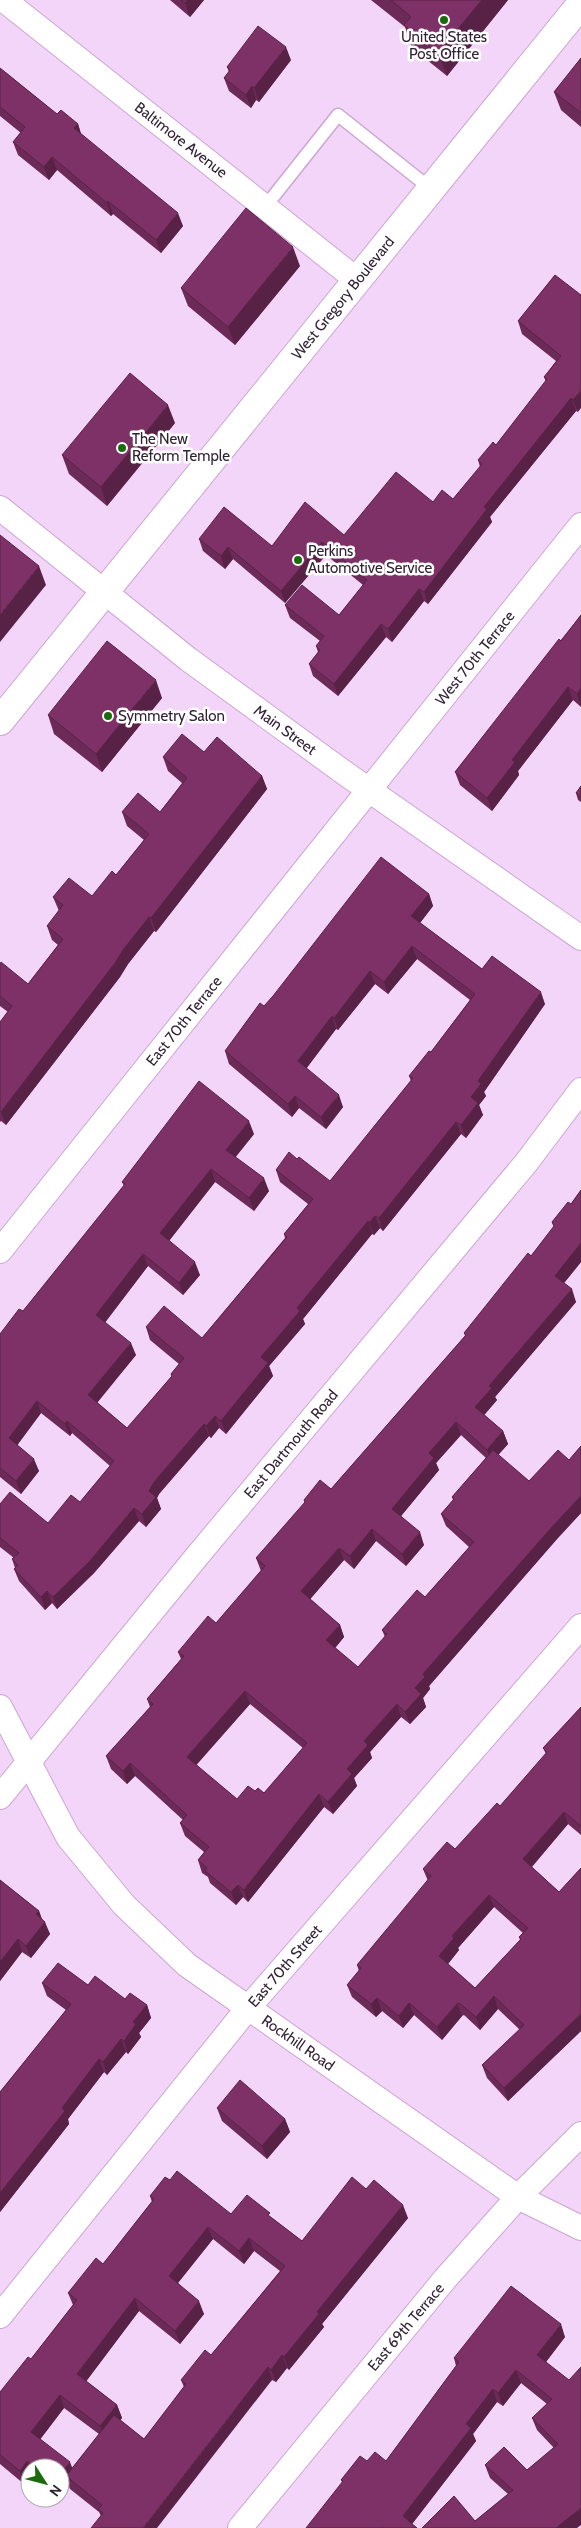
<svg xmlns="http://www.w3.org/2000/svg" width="581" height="2528" font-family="Cabin,sans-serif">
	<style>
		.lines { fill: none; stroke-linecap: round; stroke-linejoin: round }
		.service-casing { stroke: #cba6d2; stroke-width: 15 }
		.minor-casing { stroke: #cba6d2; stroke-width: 26 }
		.secondary-casing { stroke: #cba6d2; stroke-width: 30 }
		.service { stroke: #fff; stroke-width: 12 }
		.minor { stroke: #fff; stroke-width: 24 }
		.secondary { stroke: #fff; stroke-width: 28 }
		.wall { fill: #6c2a58; fill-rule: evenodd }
		.shaded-wall { fill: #582247 }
		.building { fill: #7e3166; stroke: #582247; fill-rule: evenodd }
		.poi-dot { fill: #1b6b0d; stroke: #fff; stroke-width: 2 }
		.labels { text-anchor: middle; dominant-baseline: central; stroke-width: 5; stroke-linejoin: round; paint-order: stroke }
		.poi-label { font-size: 15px; fill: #302233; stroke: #fff; text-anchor: start }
		.street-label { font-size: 15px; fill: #302233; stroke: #fff }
	</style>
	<rect width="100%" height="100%" fill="#f4d5fa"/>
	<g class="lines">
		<defs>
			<path id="service" d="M 265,207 L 338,115 L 431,189"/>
			<g id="minor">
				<path d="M 4,0 L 357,280"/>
				<path d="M 0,508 L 188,659 L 346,774 L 581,938"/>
				<path d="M 0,1251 L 581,525"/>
				<path d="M 0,1707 L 68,1837 L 124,1905 L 187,1965 L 518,2197 L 581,2228"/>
				<path d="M 0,1797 L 198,1555 L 526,1163 L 581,1090"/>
				<path d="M 0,2316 L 248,2008 L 581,1626"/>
				<path d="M 240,2528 L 445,2279 L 518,2197 L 581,2134"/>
			</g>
			<path id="secondary" d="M 0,721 L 581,4"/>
		</defs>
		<use href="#service" class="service-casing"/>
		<use href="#minor" class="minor-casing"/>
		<use href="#secondary" class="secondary-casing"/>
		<use href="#service" class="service"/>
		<use href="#minor" class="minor"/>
		<use href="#secondary" class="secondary"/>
	</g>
	<g class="wall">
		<path d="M 170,0 L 204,0 L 190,17 Z"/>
		<path d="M 371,0 L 508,0 L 447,76 L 412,48 L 405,27 Z"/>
		<path d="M 581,58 L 581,127 L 561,110 L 554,92 Z"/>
		<path d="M 291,60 L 259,102 L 256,100 L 251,108 L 229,91 L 224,78 L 229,72 L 227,67 Z"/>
		<path d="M 0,68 L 57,114 L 78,124 L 81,134 L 183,226 L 161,253 L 113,214 L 111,216 L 57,170 L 49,180 L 18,155 L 13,142 L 21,133 L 0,116 Z"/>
		<path d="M 300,266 L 235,345 L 188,306 L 181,288 Z"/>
		<path d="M 555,275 L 578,412 L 576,411 L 490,517 L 492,522 L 428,604 L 424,601 L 392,642 L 386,637 L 338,696 L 313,676 L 309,664 L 318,652 L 316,646 L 320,641 L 290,618 L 285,605 L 339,615 L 363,585 L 326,555 L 285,603 L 233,559 L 225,569 L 203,551 L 199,539 L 272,546 L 344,535 L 433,502 L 453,499 L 480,467 L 478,460 L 496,445 L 546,382 L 544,377 L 556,361 L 522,334 L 518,321 Z"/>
		<path d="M 175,423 L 107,506 L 69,474 L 62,455 Z"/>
		<path d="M 581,615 L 581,707 L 573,700 L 518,771 L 519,775 L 492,811 L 460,785 L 455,772 Z"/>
		<path d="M 162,698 L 102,772 L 54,734 L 48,715 Z"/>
		<path d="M 204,752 L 262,776 L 267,789 L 156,932 L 154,931 L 128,964 L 120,977 L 6,1125 L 1,1121 L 0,1122 L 0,1022 L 8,1012 L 0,1006 L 0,964 L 28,984 L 58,945 L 52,940 L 47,926 L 59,911 L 53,897 L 92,896 L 116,875 L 144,840 L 127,826 L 122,812 L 160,812 L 182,783 L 168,771 L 163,757 Z"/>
		<path d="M 581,786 L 581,802 L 578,800 L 576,793 Z"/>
		<path d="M 429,894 L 433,906 L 420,923 L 482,969 L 545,1004 L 484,1092 L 486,1096 L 479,1105 L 483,1115 L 466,1138 L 461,1134 L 383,1231 L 380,1228 L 374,1235 L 372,1234 L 303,1319 L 305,1324 L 269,1366 L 273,1376 L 239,1418 L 226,1434 L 219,1428 L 211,1438 L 209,1436 L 159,1494 L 157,1498 L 161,1509 L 146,1527 L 139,1521 L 94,1573 L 57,1609 L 52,1603 L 45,1610 L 19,1581 L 14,1569 L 15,1568 L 12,1559 L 14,1558 L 0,1547 L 0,1504 L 48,1523 L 80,1502 L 110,1466 L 72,1433 L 70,1436 L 41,1413 L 17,1445 L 39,1471 L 21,1494 L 0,1477 L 0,1334 L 23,1311 L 124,1186 L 122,1182 L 254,1134 L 235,1157 L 269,1191 L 254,1211 L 215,1182 L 169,1241 L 200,1275 L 183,1295 L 148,1266 L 105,1322 L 136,1355 L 97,1402 L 127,1428 L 172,1376 L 171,1374 L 179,1364 L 150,1340 L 146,1327 L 202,1338 L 285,1238 L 284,1234 L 308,1204 L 280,1182 L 276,1170 L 297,1159 L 330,1181 L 411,1081 L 409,1076 L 431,1052 L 470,1000 L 417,959 L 388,994 L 375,984 L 338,1030 L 336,1029 L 306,1069 L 343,1107 L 326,1129 L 299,1108 L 292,1117 L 229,1064 L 225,1051 L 264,1006 Z"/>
		<path d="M 581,1190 L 581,1262 L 564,1283 L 576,1302 L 495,1397 L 497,1400 L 484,1415 L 503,1431 L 508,1444 L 498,1455 L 529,1481 L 569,1460 L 581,1446 L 581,1513 L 557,1539 L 429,1686 L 430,1689 L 423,1698 L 426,1707 L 410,1724 L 401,1717 L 370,1752 L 372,1758 L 354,1778 L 357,1786 L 333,1814 L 324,1807 L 248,1902 L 243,1897 L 236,1905 L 210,1883 L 208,1877 L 202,1873 L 198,1860 L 204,1852 L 185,1836 L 180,1823 L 183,1820 L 135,1776 L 127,1784 L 111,1769 L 106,1756 L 150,1707 L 147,1699 L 181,1659 L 178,1652 L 216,1623 L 261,1571 L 256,1558 L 305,1503 L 304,1500 L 331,1489 L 465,1336 L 464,1333 L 531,1256 L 554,1227 L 552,1222 L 571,1204 ZM 461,1435 L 486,1458 L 452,1497 L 453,1500 L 441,1514 L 446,1526 L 469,1547 L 425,1597 L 382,1630 L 385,1637 L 358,1667 L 335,1648 L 344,1637 L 340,1625 L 310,1599 L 344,1560 L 354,1569 L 376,1541 L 406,1566 L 424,1545 L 401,1516 L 439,1470 L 436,1463 ZM 250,1704 L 303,1748 L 264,1793 L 255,1791 L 237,1799 L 196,1765 Z"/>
		<path d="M 581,1707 L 581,1835 L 568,1824 L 532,1867 L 559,1892 L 581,1868 L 581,2031 L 508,2101 L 487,2078 L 482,2065 L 520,2030 L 498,2009 L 480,2030 L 464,2015 L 462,2016 L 442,2040 L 414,2015 L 403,2028 L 382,2011 L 376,2017 L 352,1997 L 347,1985 L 359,1971 L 357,1965 L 428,1881 L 423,1869 L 455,1849 L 500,1806 L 546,1754 L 543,1748 ZM 494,1907 L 523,1933 L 519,1937 L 520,1940 L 475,1988 L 448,1964 L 459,1950 L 458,1948 Z"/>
		<path d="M 0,1880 L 39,1911 L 42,1919 L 50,1934 L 31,1958 L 22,1952 L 0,1981 Z"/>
		<path d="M 42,1983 L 88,1985 L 125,1999 L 147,2005 L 151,2018 L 139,2033 L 141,2037 L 128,2054 L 126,2052 L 107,2075 L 104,2072 L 68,2119 L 69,2124 L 0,2212 L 0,2092 L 66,2010 L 47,1996 Z"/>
		<path d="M 217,2108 L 285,2119 L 290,2132 L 267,2159 L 222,2121 Z"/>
		<path d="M 170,2180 L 231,2214 L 272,2218 L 302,2241 L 366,2189 L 408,2218 L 322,2324 L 324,2327 L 289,2370 L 287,2368 L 276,2382 L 272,2380 L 101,2516 L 99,2512 L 70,2489 L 68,2484 L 60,2494 L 60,2468 L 30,2468 L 30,2476 L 24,2484 L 0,2464 L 0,2392 L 31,2359 L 73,2305 L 68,2293 L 103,2264 L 152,2202 L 150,2196 ZM 213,2239 L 244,2264 L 254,2251 L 280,2271 L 211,2355 L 181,2380 L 184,2387 L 144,2439 L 120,2420 L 122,2418 L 117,2405 L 86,2381 L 139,2311 L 180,2344 L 204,2314 L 178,2283 ZM 64,2408 L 99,2434 L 72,2468 L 40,2439 Z"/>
		<path d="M 565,2337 L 546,2362 L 577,2528 L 475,2521 L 508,2494 L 490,2478 L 485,2465 L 527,2470 L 554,2448 L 537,2430 L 532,2418 L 547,2404 L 521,2383 L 503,2406 L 497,2402 L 473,2434 L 476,2441 L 412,2524 L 342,2482 L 341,2480 L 367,2461 L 386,2461 L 456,2366 L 454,2358 Z"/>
	</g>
	<g class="shaded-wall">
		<path d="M 188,0 L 204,0 L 190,17 L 185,3 Z"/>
		<path d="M 482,0 L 508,0 L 447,76 L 438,53 Z"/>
		<path d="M 286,47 L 291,60 L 259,102 L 254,88 Z"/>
		<path d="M 252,86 L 256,100 L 251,108 L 246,95 Z"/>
		<path d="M 78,124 L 82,137 L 74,128 Z"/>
		<path d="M 52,157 L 57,170 L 49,180 L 44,167 Z"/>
		<path d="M 108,201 L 113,214 L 111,216 L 107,203 Z"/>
		<path d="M 178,213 L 183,226 L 161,253 L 156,240 Z"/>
		<path d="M 293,247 L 300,266 L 235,345 L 228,327 Z"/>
		<path d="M 581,390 L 581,408 L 578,412 L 573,400 Z"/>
		<path d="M 571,398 L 576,411 L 490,517 L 492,522 L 428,604 L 424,592 L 484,507 Z"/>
		<path d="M 168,405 L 175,423 L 107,506 L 101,487 Z"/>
		<path d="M 322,542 L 326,555 L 285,603 L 281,591 Z"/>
		<path d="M 228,547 L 233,559 L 225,569 L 221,556 Z"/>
		<path d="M 39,566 L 46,585 L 0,642 L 0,615 Z"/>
		<path d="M 419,589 L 424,601 L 392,642 L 388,629 Z"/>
		<path d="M 381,624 L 386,637 L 338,696 L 334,684 Z"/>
		<path d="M 156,680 L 162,698 L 102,772 L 96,754 Z"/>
		<path d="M 568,687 L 573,700 L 518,771 L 519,775 L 492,811 L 487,798 L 512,760 Z"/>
		<path d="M 581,688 L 581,706 L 577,694 Z"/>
		<path d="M 262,776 L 267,789 L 156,932 L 151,918 Z"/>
		<path d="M 429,894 L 433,906 L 416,928 L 411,916 Z"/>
		<path d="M 149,917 L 154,931 L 128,964 L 120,977 L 6,1125 L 1,1112 L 123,950 Z"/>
		<path d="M 412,946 L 417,959 L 388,994 L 384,982 Z"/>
		<path d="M 370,971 L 375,984 L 338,1030 L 334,1018 Z"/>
		<path d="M 541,992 L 545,1004 L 484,1092 L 486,1096 L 479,1105 L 483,1115 L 466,1138 L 461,1125 L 471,1097 L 478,1081 Z"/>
		<path d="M 332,1016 L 336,1029 L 302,1074 L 298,1061 Z"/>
		<path d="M 339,1095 L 343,1107 L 326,1129 L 321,1117 Z"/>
		<path d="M 295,1096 L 299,1108 L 292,1117 L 288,1104 Z"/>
		<path d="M 249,1121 L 254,1134 L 231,1163 L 226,1150 Z"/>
		<path d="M 456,1122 L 461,1134 L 383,1231 L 379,1218 Z"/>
		<path d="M 211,1169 L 215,1182 L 165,1246 L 160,1233 Z"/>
		<path d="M 264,1178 L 269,1191 L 254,1211 L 249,1198 Z"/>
		<path d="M 375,1216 L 380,1228 L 374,1235 L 369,1223 Z"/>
		<path d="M 368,1221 L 372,1234 L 303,1319 L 305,1324 L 269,1366 L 273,1376 L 226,1434 L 221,1421 L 261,1357 L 297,1308 Z"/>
		<path d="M 581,1243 L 581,1262 L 560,1288 L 555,1276 Z"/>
		<path d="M 143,1254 L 148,1266 L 101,1328 L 96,1315 Z"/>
		<path d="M 195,1262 L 200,1275 L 183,1295 L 179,1283 Z"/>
		<path d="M 572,1289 L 576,1302 L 495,1397 L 497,1400 L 480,1420 L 475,1407 L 489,1386 Z"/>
		<path d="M 131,1343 L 136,1355 L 93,1408 L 88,1395 Z"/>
		<path d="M 37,1401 L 41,1413 L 13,1451 L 9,1438 Z"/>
		<path d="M 215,1416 L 219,1428 L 211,1438 L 206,1426 Z"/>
		<path d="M 67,1421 L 72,1433 L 70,1436 L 65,1424 Z"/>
		<path d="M 456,1422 L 461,1435 L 436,1463 L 439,1470 L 397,1521 L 392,1509 L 429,1453 Z"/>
		<path d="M 204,1424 L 209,1436 L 159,1494 L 157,1498 L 161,1509 L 146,1527 L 142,1514 L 149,1491 L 154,1482 Z"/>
		<path d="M 503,1431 L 508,1444 L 492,1462 L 487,1450 Z"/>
		<path d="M 34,1459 L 39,1471 L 21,1494 L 16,1481 Z"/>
		<path d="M 581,1496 L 581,1513 L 557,1539 L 429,1686 L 430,1689 L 423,1698 L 426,1707 L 410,1724 L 405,1712 L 415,1688 L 423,1674 L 552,1527 Z"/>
		<path d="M 134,1508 L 139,1521 L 94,1573 L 57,1609 L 53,1597 Z"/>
		<path d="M 372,1529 L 376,1541 L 354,1569 L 350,1556 Z"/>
		<path d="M 420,1532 L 424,1545 L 406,1566 L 402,1554 Z"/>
		<path d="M 339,1548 L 344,1560 L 306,1604 L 301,1591 Z"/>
		<path d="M 47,1591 L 52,1603 L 45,1610 L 41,1597 Z"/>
		<path d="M 340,1625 L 344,1637 L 331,1653 L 326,1640 Z"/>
		<path d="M 245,1691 L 250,1704 L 192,1770 L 187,1757 Z"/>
		<path d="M 397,1704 L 401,1717 L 370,1752 L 372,1758 L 354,1778 L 357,1786 L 333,1814 L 328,1802 L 347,1769 L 364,1741 Z"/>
		<path d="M 130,1763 L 135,1776 L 127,1784 L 123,1771 Z"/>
		<path d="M 319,1794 L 324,1807 L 248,1902 L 244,1890 Z"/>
		<path d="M 564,1812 L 568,1824 L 527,1872 L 523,1859 Z"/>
		<path d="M 238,1885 L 243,1897 L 236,1905 L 231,1892 Z"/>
		<path d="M 489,1895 L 494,1907 L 458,1948 L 459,1950 L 444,1969 L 439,1956 L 452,1936 Z"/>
		<path d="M 39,1911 L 43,1923 L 45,1922 L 50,1934 L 31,1958 L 26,1946 L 36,1914 Z"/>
		<path d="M 18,1939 L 22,1952 L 0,1981 L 0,1962 Z"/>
		<path d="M 494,1996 L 498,2009 L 480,2030 L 476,2017 Z"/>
		<path d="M 377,1998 L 382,2011 L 376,2017 L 371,2004 Z"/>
		<path d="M 409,2003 L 414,2015 L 403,2028 L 399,2016 Z"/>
		<path d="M 457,2004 L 462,2016 L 442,2040 L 437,2027 Z"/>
		<path d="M 147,2005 L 151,2018 L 139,2033 L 141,2037 L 128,2054 L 124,2041 L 133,2022 Z"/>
		<path d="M 581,2014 L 581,2031 L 508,2101 L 504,2088 Z"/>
		<path d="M 121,2039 L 126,2052 L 107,2075 L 103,2062 Z"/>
		<path d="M 99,2059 L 104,2072 L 68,2119 L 69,2124 L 0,2212 L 0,2193 L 62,2108 Z"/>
		<path d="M 285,2119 L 290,2132 L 267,2159 L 262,2146 Z"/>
		<path d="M 403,2205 L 408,2218 L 322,2324 L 324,2327 L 289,2370 L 284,2357 L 317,2312 Z"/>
		<path d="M 208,2227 L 213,2239 L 173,2289 L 169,2276 Z"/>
		<path d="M 249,2238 L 254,2251 L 244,2264 L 239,2251 Z"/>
		<path d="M 135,2298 L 139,2311 L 82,2387 L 77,2374 Z"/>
		<path d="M 199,2301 L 204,2314 L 180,2344 L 175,2331 Z"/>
		<path d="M 561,2324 L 565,2337 L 542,2367 L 537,2355 Z"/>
		<path d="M 282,2355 L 287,2368 L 276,2382 L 271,2370 Z"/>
		<path d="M 268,2367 L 272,2380 L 157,2528 L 143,2528 Z"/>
		<path d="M 516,2370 L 521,2383 L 503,2406 L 498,2393 Z"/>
		<path d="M 493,2389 L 497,2402 L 473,2434 L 476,2441 L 409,2528 L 403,2516 L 466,2424 Z"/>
		<path d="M 60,2395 L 64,2408 L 36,2445 L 31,2432 Z"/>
		<path d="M 117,2405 L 122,2418 L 105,2439 L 100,2426 Z"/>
		<path d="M 27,2461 L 30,2470 L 30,2476 L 24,2484 L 20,2471 Z"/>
		<path d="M 70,2462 L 75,2475 L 66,2476 L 68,2484 L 60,2494 L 60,2475 Z"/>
		<path d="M 581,2508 L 581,2525 L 577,2528 L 556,2528 Z"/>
	</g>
	<g class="building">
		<path d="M 181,0 L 188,0 L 185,3 Z"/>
		<path d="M 391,0 L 482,0 L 438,53 L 404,25 L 411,17 Z"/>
		<path d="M 258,26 L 286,47 L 254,88 L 252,86 L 246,95 L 224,78 L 230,70 L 227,67 Z"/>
		<path d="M 581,58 L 581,113 L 554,92 Z"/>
		<path d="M 0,68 L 57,114 L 61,110 L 78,124 L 74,128 L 178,213 L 156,240 L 108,201 L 107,203 L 52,157 L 44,167 L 13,142 L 25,127 L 0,107 Z"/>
		<path d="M 246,208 L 293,247 L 228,327 L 181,288 Z"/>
		<path d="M 555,275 L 581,295 L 581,390 L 573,400 L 571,398 L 484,507 L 487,509 L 424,592 L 419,589 L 388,629 L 381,624 L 334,684 L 309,664 L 320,650 L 316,646 L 324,636 L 285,605 L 302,585 L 339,615 L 367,580 L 322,542 L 281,591 L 228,547 L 221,556 L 199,539 L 224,507 L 272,546 L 305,502 L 344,535 L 396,472 L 433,502 L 442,490 L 453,499 L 482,464 L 478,460 L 493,442 L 496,445 L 547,379 L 544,377 L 561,356 L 518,321 Z"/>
		<path d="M 130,373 L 168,405 L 101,487 L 62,455 Z"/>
		<path d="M 0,535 L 39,566 L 0,615 Z"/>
		<path d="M 581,615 L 581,688 L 577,694 L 568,687 L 512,760 L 515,762 L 487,798 L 455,772 L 559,639 L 561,641 Z"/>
		<path d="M 107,641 L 156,680 L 96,754 L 48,715 Z"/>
		<path d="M 182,734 L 204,752 L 217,737 L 262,776 L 151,918 L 149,917 L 123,950 L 115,963 L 1,1112 L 0,1111 L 0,1022 L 12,1006 L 0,996 L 0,964 L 1,962 L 28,984 L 63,939 L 47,926 L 63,905 L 53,897 L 69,878 L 92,896 L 112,871 L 116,875 L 149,834 L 122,812 L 138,793 L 160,812 L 187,778 L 163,757 Z"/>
		<path d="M 581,786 L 581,797 L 576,793 Z"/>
		<path d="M 381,857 L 429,894 L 411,916 L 482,969 L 492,956 L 541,992 L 478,1081 L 481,1084 L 471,1097 L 478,1103 L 461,1125 L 456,1122 L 379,1218 L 375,1216 L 369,1223 L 368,1221 L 297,1308 L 300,1311 L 261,1357 L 268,1363 L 234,1405 L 221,1421 L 215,1416 L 206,1426 L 204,1424 L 154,1482 L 149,1491 L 156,1497 L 142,1514 L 134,1508 L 90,1561 L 53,1597 L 47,1591 L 41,1597 L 14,1569 L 18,1565 L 12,1559 L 19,1553 L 0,1538 L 0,1504 L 10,1492 L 48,1523 L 71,1495 L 80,1502 L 114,1461 L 67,1421 L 65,1424 L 37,1401 L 9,1438 L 34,1459 L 16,1481 L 0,1468 L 0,1334 L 19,1309 L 23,1311 L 125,1184 L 122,1182 L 199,1081 L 249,1121 L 226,1150 L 264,1178 L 249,1198 L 211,1169 L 160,1233 L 195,1262 L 179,1283 L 143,1254 L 96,1315 L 131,1343 L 88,1395 L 127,1428 L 172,1376 L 171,1374 L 184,1358 L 146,1327 L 164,1306 L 202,1338 L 287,1237 L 284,1234 L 313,1199 L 276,1170 L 289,1152 L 297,1159 L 299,1157 L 330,1181 L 413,1078 L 409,1076 L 429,1051 L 431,1052 L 475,994 L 412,946 L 384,982 L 370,971 L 334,1018 L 332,1016 L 298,1061 L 339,1095 L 321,1117 L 295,1096 L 288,1104 L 225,1051 L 260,1003 L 264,1006 L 273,996 Z"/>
		<path d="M 581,1190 L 581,1243 L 555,1276 L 572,1289 L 489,1386 L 492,1388 L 475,1407 L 503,1431 L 487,1450 L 456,1422 L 429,1453 L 434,1458 L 392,1509 L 420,1532 L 402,1554 L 372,1529 L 350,1556 L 339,1548 L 301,1591 L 340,1625 L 326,1640 L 358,1667 L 387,1634 L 382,1630 L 417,1590 L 425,1597 L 474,1542 L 441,1514 L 454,1499 L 452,1497 L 493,1450 L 529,1481 L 558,1450 L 569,1460 L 581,1446 L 581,1496 L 552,1527 L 423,1674 L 425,1677 L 415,1688 L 421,1694 L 405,1712 L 397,1704 L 364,1741 L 368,1745 L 347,1769 L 352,1774 L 328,1802 L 319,1794 L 244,1890 L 238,1885 L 231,1892 L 205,1871 L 207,1868 L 198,1860 L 209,1847 L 180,1823 L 187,1815 L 130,1763 L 123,1771 L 106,1756 L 153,1704 L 147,1699 L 184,1656 L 178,1652 L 208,1616 L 216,1623 L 265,1566 L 256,1558 L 305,1502 L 304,1500 L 320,1480 L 331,1489 L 466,1335 L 464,1333 L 528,1253 L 531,1256 L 554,1226 L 552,1222 L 568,1202 L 571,1204 ZM 245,1691 L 307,1743 L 264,1793 L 258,1788 L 255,1791 L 248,1786 L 237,1799 L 187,1757 Z"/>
		<path d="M 581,1707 L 581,1826 L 564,1812 L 523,1859 L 559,1892 L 581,1868 L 581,2014 L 504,2088 L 482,2065 L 524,2025 L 494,1996 L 476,2017 L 459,2003 L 457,2004 L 437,2027 L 409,2003 L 399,2016 L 377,1998 L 371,2004 L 347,1985 L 361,1968 L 357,1965 L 431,1876 L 423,1869 L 447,1842 L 455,1849 L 497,1803 L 500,1806 L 547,1752 L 543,1748 ZM 489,1895 L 528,1928 L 519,1937 L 521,1939 L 475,1988 L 439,1956 L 454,1938 L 452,1936 Z"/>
		<path d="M 0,1880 L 39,1911 L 36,1914 L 45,1922 L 26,1946 L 18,1939 L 0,1962 Z"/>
		<path d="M 58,1963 L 88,1985 L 95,1976 L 125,1999 L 130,1993 L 147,2005 L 133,2022 L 136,2024 L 124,2041 L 121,2039 L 103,2062 L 99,2059 L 62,2108 L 65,2111 L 0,2193 L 0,2092 L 71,2004 L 42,1983 Z"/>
		<path d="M 240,2080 L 285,2119 L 262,2146 L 217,2108 Z"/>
		<path d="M 177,2171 L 231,2214 L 247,2195 L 270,2213 L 268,2215 L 302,2241 L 352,2177 L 366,2189 L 374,2180 L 403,2205 L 317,2312 L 319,2314 L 284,2357 L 282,2355 L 271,2370 L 268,2367 L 143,2528 L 91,2528 L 103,2513 L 98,2509 L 102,2505 L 66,2476 L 114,2415 L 144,2439 L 186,2384 L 181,2380 L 205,2350 L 211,2355 L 285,2266 L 249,2238 L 239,2251 L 208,2227 L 169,2276 L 199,2301 L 175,2331 L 135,2298 L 77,2374 L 117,2405 L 100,2426 L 60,2395 L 31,2432 L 70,2462 L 60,2475 L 60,2468 L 35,2468 L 27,2461 L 20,2471 L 0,2455 L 0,2392 L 28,2357 L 31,2359 L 77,2300 L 68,2293 L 96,2258 L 103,2264 L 154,2199 L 150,2196 L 165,2177 L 170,2180 Z"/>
		<path d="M 511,2286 L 561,2324 L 537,2355 L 569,2380 L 581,2367 L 581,2508 L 556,2528 L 422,2528 L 454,2496 L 475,2521 L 513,2490 L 485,2465 L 504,2447 L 527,2470 L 558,2444 L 532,2418 L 552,2399 L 516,2370 L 498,2393 L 493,2389 L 466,2424 L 471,2428 L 403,2516 L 417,2528 L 383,2528 L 382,2527 L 382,2528 L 306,2528 L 343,2481 L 341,2480 L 360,2456 L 367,2461 L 375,2452 L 386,2461 L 459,2362 L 454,2358 Z"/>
	</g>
	<g class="poi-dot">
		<circle cx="444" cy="20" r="5"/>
		<circle cx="122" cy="448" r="5"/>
		<circle cx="298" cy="560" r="5"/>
		<circle cx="108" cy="716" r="5"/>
	</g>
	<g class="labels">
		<g class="poi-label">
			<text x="444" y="37" text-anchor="middle">United States<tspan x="444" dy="17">Post Office</tspan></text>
			<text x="132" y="439">The New<tspan x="132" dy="17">Reform Temple</tspan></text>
			<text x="308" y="551">Perkins<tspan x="308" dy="17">Automotive Service</tspan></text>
			<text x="118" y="716">Symmetry Salon</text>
		</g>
		<g class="street-label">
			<text transform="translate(181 140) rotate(38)">Baltimore Avenue</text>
			<text transform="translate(343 298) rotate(-51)">West Gregory Boulevard</text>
			<text transform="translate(475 658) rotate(-51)">West 70th Terrace</text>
			<text transform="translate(285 730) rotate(36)">Main Street</text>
			<text transform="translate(184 1021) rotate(-51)">East 70th Terrace</text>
			<text transform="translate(291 1444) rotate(-50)">East Dartmouth Road</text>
			<text transform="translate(285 1966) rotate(-49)">East 70th Street</text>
			<text transform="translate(298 2043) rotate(35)">Rockhill Road</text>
			<text transform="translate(406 2327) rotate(-50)">East 69th Terrace</text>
		</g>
	</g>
	<g transform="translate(45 2483) rotate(126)"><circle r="24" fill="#ffffff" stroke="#aca7ad"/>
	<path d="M0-4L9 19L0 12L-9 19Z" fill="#1b6b0d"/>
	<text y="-8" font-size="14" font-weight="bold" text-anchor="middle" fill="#302233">N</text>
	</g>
</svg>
